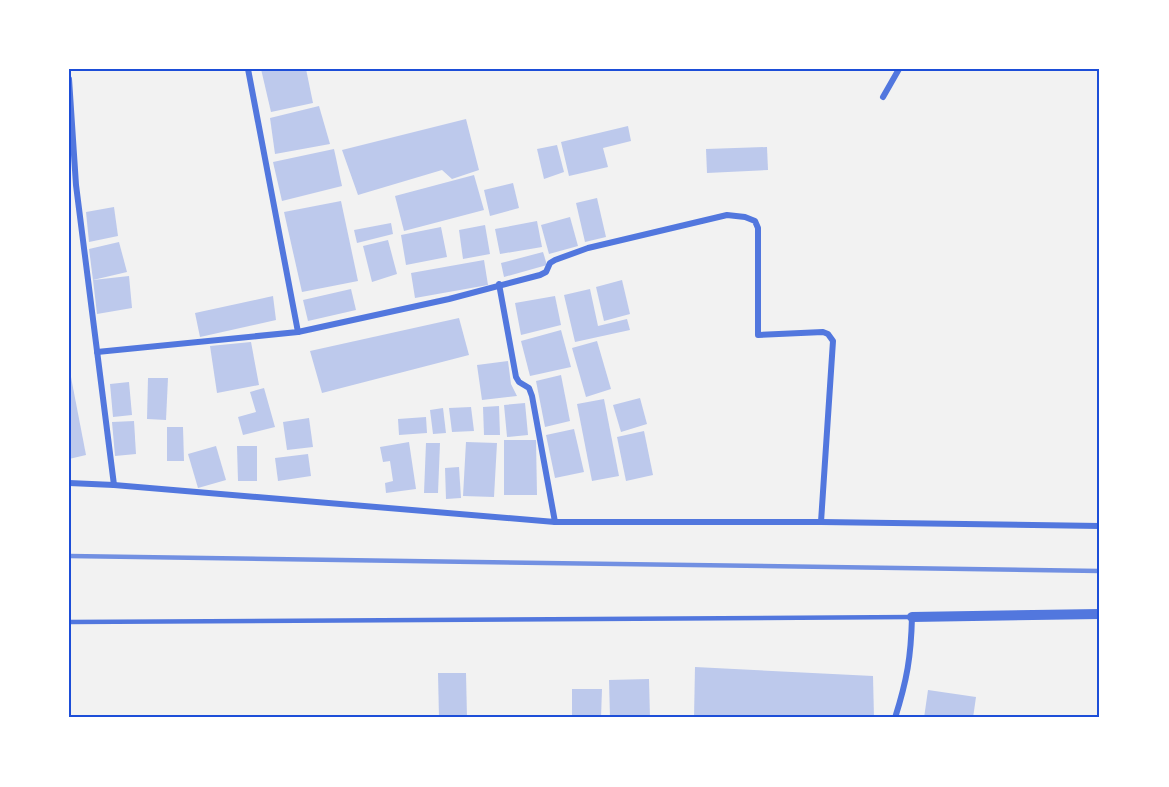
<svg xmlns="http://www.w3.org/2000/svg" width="1169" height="787" font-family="'Alegreya Sans',sans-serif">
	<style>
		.building { fill: #bdc9ec }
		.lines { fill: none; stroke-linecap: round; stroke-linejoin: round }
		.service { stroke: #5277de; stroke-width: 4.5 }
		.minor { stroke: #5277de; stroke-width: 6 }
		.tertiary { stroke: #5277de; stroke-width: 10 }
		.rail { stroke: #7290e2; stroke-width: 4.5 }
		.neatline { fill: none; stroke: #1d4ed8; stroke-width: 2 }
	</style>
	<rect width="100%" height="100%" fill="#f2f2f2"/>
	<g class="building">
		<path d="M 261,69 L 306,69 L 313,103 L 271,112 Z"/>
		<path d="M 319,106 L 330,144 L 275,154 L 270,118 Z"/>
		<path d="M 466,119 L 479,170 L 452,179 L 442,170 L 358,195 L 342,150 Z"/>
		<path d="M 628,126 L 631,141 L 603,148 L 608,167 L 569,176 L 561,142 Z"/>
		<path d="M 557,145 L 564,172 L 544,179 L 537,149 Z"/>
		<path d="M 767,147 L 768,170 L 707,173 L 706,149 Z"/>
		<path d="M 334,149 L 342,186 L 282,201 L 273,162 Z"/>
		<path d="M 474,175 L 484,210 L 404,231 L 395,196 Z"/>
		<path d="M 513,183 L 519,208 L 490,216 L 484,190 Z"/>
		<path d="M 597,198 L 606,237 L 585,242 L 576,203 Z"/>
		<path d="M 341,201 L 358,281 L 302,292 L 284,212 Z"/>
		<path d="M 114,207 L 118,236 L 89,242 L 86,212 Z"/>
		<path d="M 570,217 L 578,246 L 549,254 L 541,225 Z"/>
		<path d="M 537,221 L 542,247 L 500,254 L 495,229 Z"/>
		<path d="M 391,223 L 393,234 L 357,243 L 354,230 Z"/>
		<path d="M 485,225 L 490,254 L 463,259 L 459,230 Z"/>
		<path d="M 441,227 L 447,257 L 406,265 L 401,235 Z"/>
		<path d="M 388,240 L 397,274 L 372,282 L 363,246 Z"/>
		<path d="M 119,242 L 127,272 L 93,280 L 89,249 Z"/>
		<path d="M 543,252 L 547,265 L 504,277 L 501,263 Z"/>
		<path d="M 484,260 L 488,285 L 415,298 L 411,273 Z"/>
		<path d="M 129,276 L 132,308 L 97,314 L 93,280 Z"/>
		<path d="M 622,280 L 630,314 L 604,321 L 596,287 Z"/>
		<path d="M 351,289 L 356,310 L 308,321 L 303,300 Z"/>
		<path d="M 590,289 L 598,326 L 627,319 L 630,330 L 575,342 L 564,295 Z"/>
		<path d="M 273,296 L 276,320 L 200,337 L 195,313 Z"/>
		<path d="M 555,296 L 561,325 L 521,335 L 515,303 Z"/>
		<path d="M 459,318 L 469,355 L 322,393 L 310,351 Z"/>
		<path d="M 561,330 L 571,367 L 530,376 L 521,341 Z"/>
		<path d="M 597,341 L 611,389 L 586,397 L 572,348 Z"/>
		<path d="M 251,342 L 259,385 L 217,393 L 210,346 Z"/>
		<path d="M 508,361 L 511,384 L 517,396 L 482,400 L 477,365 Z"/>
		<path d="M 70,372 L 86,455 L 69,459 L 69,373 Z"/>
		<path d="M 561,375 L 570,421 L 545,427 L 536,381 Z"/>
		<path d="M 148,378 L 168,378 L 166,420 L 147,419 Z"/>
		<path d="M 129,382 L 132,415 L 113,417 L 110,384 Z"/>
		<path d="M 264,388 L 275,427 L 243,435 L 238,417 L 256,412 L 250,392 Z"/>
		<path d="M 640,398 L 647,424 L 621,432 L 613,405 Z"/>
		<path d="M 604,399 L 619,476 L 592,481 L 577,404 Z"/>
		<path d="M 525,403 L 528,435 L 507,437 L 504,405 Z"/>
		<path d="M 499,406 L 500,435 L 484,435 L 483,407 Z"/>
		<path d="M 471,407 L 474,431 L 452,432 L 449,408 Z"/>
		<path d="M 443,408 L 446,433 L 433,434 L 430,410 Z"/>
		<path d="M 426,417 L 427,433 L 399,435 L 398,419 Z"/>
		<path d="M 309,418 L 313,447 L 287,450 L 283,422 Z"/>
		<path d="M 134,421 L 136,454 L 115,456 L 112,422 Z"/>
		<path d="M 167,427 L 183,427 L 184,461 L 167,461 Z"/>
		<path d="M 574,429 L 584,472 L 555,478 L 546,435 Z"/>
		<path d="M 644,431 L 653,475 L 626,481 L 617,437 Z"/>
		<path d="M 504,440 L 536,440 L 537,495 L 504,495 Z"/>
		<path d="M 409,442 L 416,489 L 386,493 L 385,483 L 393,481 L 390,461 L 383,462 L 380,447 Z"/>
		<path d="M 466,442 L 497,443 L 494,497 L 463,496 Z"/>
		<path d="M 426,443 L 440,443 L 438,493 L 424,493 Z"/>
		<path d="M 216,446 L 226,480 L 198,488 L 188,454 Z"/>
		<path d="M 237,446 L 257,446 L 257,481 L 238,481 Z"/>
		<path d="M 308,454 L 311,476 L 278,481 L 275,458 Z"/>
		<path d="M 459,467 L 461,498 L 446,499 L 445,468 Z"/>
		<path d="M 695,667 L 873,676 L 874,718 L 694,718 Z"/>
		<path d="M 438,673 L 466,673 L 467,718 L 439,718 Z"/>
		<path d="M 649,679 L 650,718 L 610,718 L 609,680 Z"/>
		<path d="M 572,689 L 602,689 L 601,718 L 572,718 Z"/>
		<path d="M 928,690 L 976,697 L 973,718 L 924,718 Z"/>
	</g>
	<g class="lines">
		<path class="service" d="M 69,622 L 912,617"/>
		<g class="minor">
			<path d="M 69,79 L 76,185 L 114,485"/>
			<path d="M 883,97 L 899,69"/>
			<path d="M 499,284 L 516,377 L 519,382 L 529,388 L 532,396 L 555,522"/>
			<path d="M 298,332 L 449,299 L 540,275 L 546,272 L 550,263 L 555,260 L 588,248 L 727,215 L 745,217 L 755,221 L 758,228 L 758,335 L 823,332 L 828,334 L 833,341 L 821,522"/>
			<path d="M 97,352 L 298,332 L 248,69"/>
			<path d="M 69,483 L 114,485 L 555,522 L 821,522 L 1100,526"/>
			<path d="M 895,718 C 907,680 911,657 912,617"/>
		</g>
		<path class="tertiary" d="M 912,617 L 1100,614"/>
		<path class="rail" d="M 69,556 L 1100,571"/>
	</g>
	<rect width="1169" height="787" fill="none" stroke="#ffffff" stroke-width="141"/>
	<rect x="70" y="70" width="1028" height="646" class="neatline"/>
</svg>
